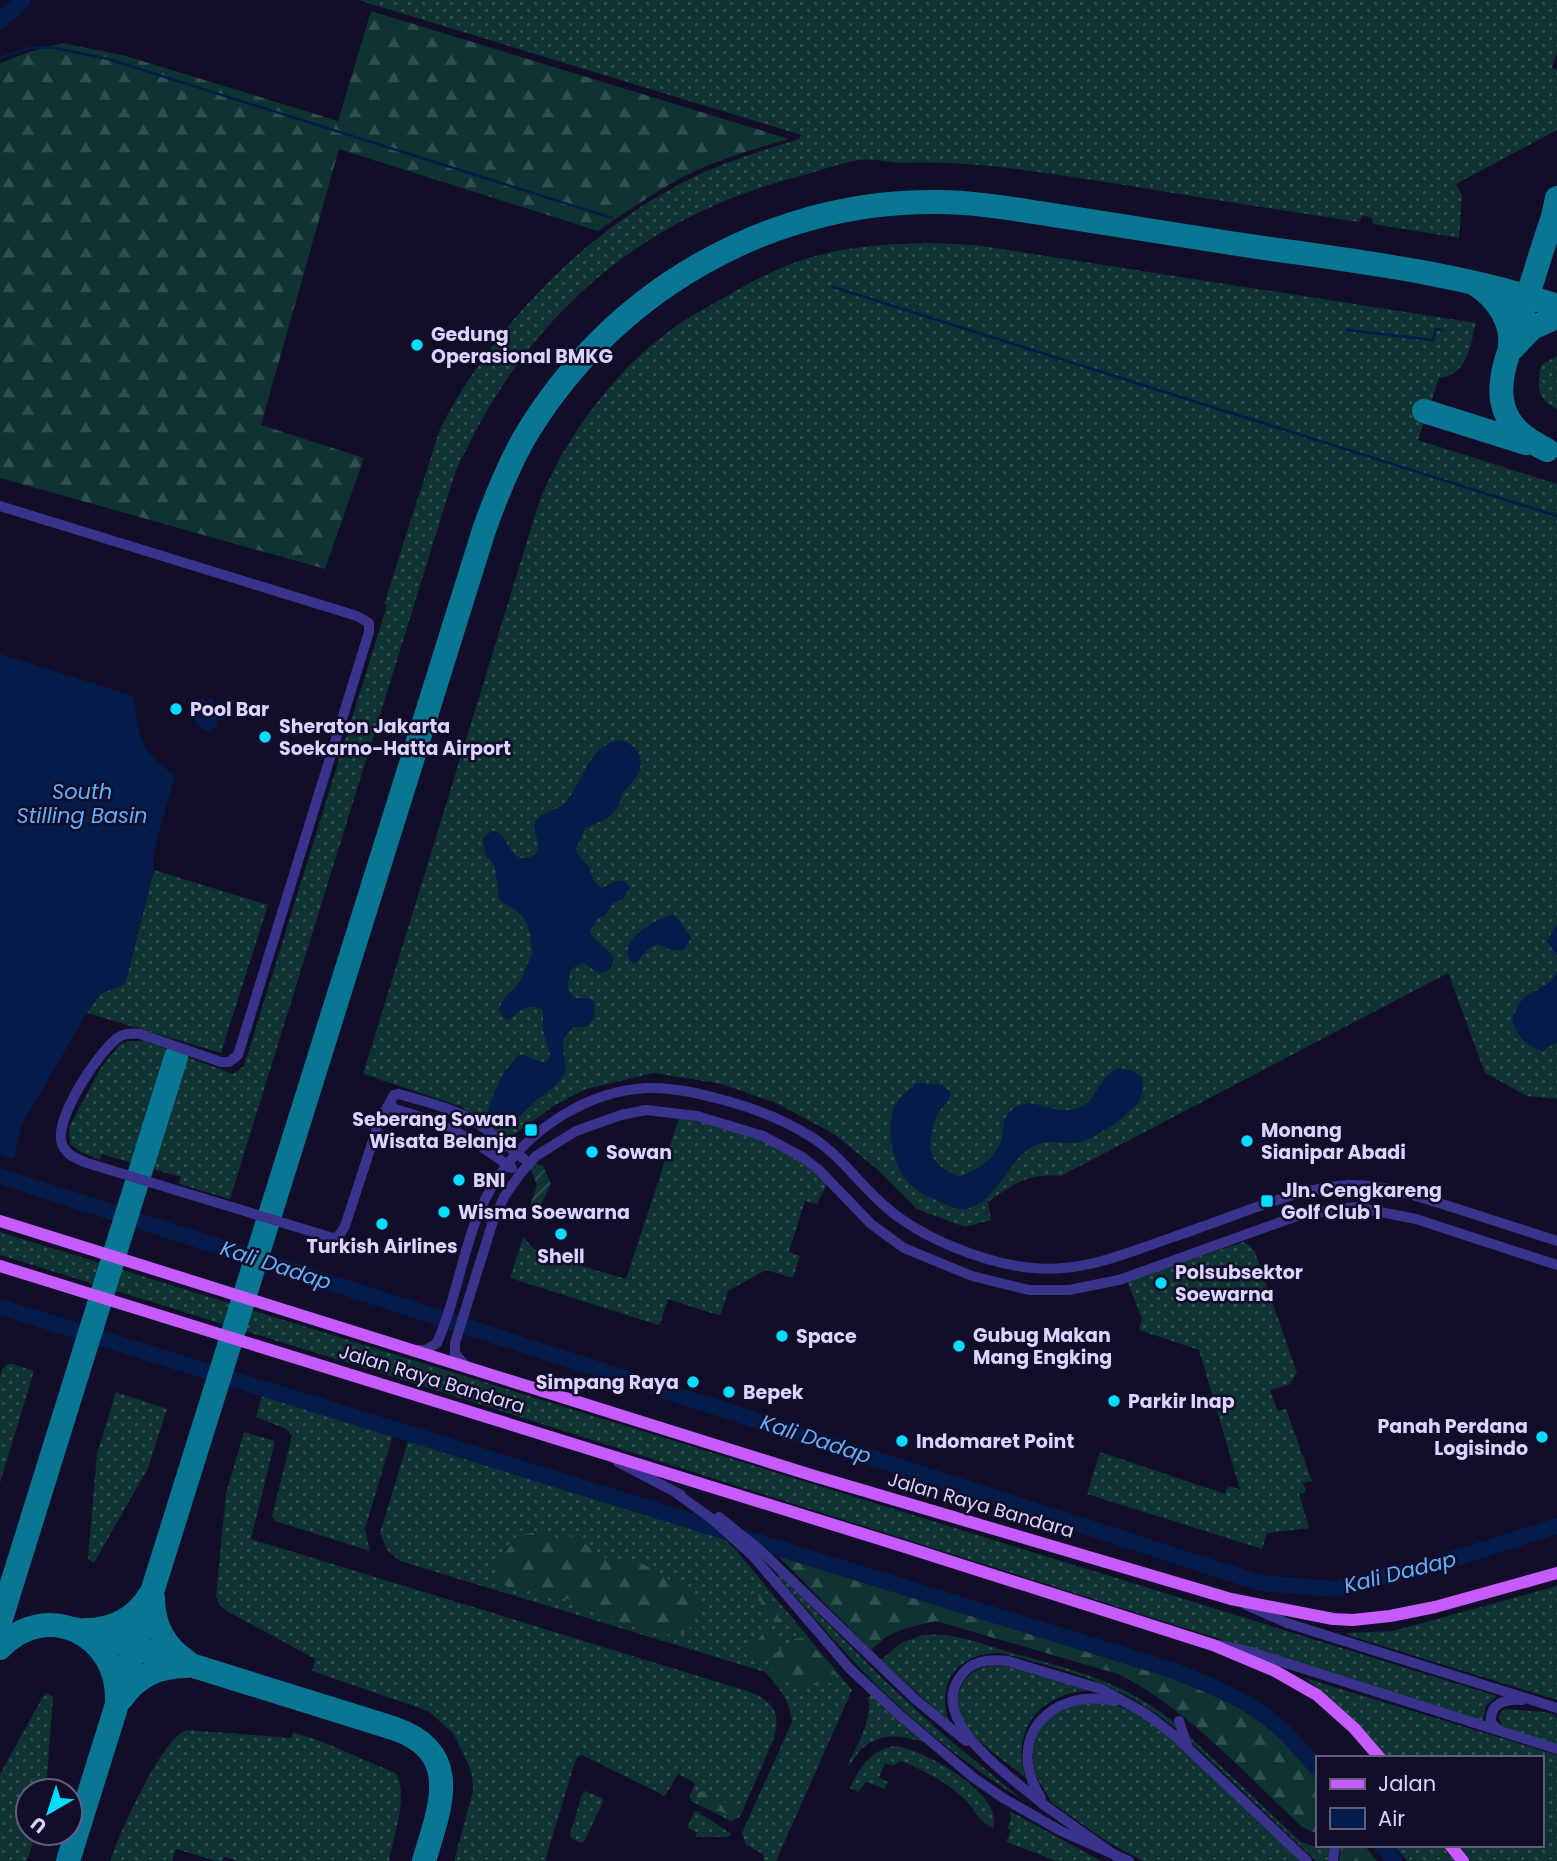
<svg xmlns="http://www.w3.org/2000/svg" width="1557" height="1861" font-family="Poppins,sans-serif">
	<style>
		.grass { fill: url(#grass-dots) }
		.forest { fill: url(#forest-firs) }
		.garden { fill: url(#garden-furrows) }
		.water { fill: #051b49 }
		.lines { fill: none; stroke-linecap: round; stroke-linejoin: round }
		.stream { stroke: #051b49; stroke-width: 2.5 }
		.river { stroke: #051b49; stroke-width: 16 }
		.taxiway { stroke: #097694; stroke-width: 24 }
		.minor { stroke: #39338c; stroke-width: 10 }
		.major { stroke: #c65bff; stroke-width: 12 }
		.minor-bridge { stroke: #39338c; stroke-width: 10 }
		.poi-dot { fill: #00deff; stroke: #120d28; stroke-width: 2.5 }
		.labels { text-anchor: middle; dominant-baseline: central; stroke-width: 5; stroke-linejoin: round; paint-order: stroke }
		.poi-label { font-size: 19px; font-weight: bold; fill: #dad4ff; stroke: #120d28; text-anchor: start }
		.street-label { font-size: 19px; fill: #dad4ff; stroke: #120d28 }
		.water-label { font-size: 21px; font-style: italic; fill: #62b1ff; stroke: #120d28 }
	</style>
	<defs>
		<pattern id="grass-dots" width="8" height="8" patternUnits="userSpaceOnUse" patternTransform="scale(1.75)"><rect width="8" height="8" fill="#0f3232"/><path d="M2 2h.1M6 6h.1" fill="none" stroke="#314f51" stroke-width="1.8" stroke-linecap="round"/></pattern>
		<pattern id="forest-firs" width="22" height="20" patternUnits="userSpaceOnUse" patternTransform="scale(1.75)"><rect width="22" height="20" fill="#0f3232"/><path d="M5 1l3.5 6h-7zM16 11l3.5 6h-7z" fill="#314f51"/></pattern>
		<pattern id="garden-furrows" width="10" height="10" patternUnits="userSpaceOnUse" patternTransform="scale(1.75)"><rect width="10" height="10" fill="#0f3232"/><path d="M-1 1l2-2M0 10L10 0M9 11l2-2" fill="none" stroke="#314f51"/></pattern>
	</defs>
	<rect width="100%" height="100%" fill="#120d28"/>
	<g class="grass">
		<path d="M 358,0 L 1557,0 L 1557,52 L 1552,68 L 1557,70 L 1557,130 L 1456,184 L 1462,195 L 1459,238 L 1373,224 L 1372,217 L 1362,216 L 1359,222 C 1279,210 1198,197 1118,184 C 1046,173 975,160 902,163 C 889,163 874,158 860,160 C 841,163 822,170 804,175 C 638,217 525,317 455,473 L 230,1199 L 179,1184 L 181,1177 L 102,1154 L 100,1160 L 81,1152 L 70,1144 L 69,1127 L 100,1069 L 119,1045 L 128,1041 L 145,1041 L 233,1074 L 244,1066 L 387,605 L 384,604 L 440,429 C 494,324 591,225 698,175 C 731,160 764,150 799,139 L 801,135 Z"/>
		<path d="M 929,243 L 976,245 L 1476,323 C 1470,346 1468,375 1439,378 L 1418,440 L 1557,484 L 1557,1099 L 1527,1096 L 1485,1073 L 1448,973 L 1061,1176 C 1027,1173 1014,1184 988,1202 L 991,1220 L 965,1227 L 917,1209 L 879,1171 L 834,1134 L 778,1104 L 722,1084 L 654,1073 L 586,1089 L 555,1105 L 507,1140 L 462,1107 L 363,1074 L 540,499 C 570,429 621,362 685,320 C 699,311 713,304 727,296 C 757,278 789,262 824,254 C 858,245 894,244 929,243 Z"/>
		<path d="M 1557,356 L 1557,409 C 1536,400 1537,385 1541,365 Z"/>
		<path d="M 154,870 L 268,905 L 221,1053 L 87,1013 L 100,994 L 125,984 Z"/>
		<path d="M 679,1118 C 719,1125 762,1136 797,1159 C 808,1166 817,1175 827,1184 L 817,1204 L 805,1201 L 789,1252 L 800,1256 L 793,1278 L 766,1270 L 728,1291 L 721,1314 L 718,1315 L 668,1299 L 660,1324 L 658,1325 L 510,1278 L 523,1237 L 538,1253 L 626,1279 Z"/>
		<path d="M 0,1232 L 1497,1696 L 1486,1706 L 1483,1721 L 1358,1683 L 432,1389 L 0,1255 Z"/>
		<path d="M 1243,1242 L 1249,1245 L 1255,1252 L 1297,1373 L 1289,1385 L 1270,1390 L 1278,1411 L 1286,1409 L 1312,1481 L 1303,1483 L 1306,1492 L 1299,1494 L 1309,1528 L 1267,1533 L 1262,1549 L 1087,1494 L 1100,1452 L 1225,1494 L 1228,1486 L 1240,1489 L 1199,1350 L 1139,1330 L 1142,1319 L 1127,1281 Z"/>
		<path d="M 8,1364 L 13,1364 L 34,1371 L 0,1483 L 0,1376 L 2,1369 Z"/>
		<path d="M 265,1385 L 395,1428 L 365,1529 L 370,1551 L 275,1521 L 272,1516 L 292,1436 L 286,1429 L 256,1417 Z"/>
		<path d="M 116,1392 L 167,1409 L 148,1468 L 94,1563 L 88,1559 L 97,1453 Z"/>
		<path d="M 244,1432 L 275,1441 L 251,1539 L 747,1691 C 773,1701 781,1710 774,1738 L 740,1817 L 731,1821 L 691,1801 L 690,1796 L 695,1783 L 678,1774 L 665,1796 L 582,1755 L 576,1759 L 545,1861 L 454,1861 L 473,1791 L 472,1776 L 467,1761 L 453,1733 L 428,1711 L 312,1671 L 315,1659 L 225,1610 L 219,1604 L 216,1596 L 226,1493 Z"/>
		<path d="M 408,1441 L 724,1538 L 736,1550 L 852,1690 L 776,1861 L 764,1861 L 763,1854 L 746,1845 L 742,1833 L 792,1722 C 789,1699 781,1690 765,1672 L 400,1561 L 387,1550 L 380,1533 Z"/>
		<path d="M 779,1574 L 883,1679 L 938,1730 L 1024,1801 C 975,1770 928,1735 887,1695 C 848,1658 813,1616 777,1576 Z"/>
		<path d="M 1557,1586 L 1557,1700 L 1347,1635 L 1348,1633 L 1393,1631 Z"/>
		<path d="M 923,1635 C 953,1632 983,1644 1012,1653 C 1077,1671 1125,1682 1179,1726 L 1175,1728 C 1122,1683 1066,1670 1001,1653 C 959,1652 935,1682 949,1722 L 881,1660 L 901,1643 Z"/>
		<path d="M 994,1665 L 1007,1666 L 1096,1690 C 1044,1691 1011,1724 1025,1777 C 1001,1757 945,1726 960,1689 C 967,1673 977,1668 994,1665 Z"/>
		<path d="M 1305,1678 L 1557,1755 L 1557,1861 L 1471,1861 L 1458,1845 L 1541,1845 L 1541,1758 L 1386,1758 C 1364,1728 1334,1701 1305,1678 Z"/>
		<path d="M 47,1693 L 53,1697 L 46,1791 L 28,1791 L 28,1833 L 36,1833 L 27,1861 L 0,1861 L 0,1774 L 44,1695 Z"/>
		<path d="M 872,1695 L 924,1742 C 903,1736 884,1732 865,1746 C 857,1752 853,1762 847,1767 C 856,1746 873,1721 868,1697 Z"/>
		<path d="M 1088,1701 L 1113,1704 L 1132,1711 L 1161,1729 L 1285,1845 L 1299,1861 L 1143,1861 L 1106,1841 L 1052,1803 L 1034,1773 L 1033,1751 L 1037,1735 L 1044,1723 L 1056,1712 Z"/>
		<path d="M 1504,1709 L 1545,1712 L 1557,1716 L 1557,1745 L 1503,1727 L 1498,1717 Z"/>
		<path d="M 187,1730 L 292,1738 L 293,1732 L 323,1742 L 395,1773 C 410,1790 393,1839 389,1861 L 238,1861 L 224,1857 L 222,1861 L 216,1861 L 176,1849 L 172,1861 L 110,1861 C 118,1836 163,1735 187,1730 Z"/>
		<path d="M 1188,1735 L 1301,1842 L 1316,1847 L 1331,1845 L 1328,1861 L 1316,1861 L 1190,1741 Z"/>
		<path d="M 896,1746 C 924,1750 1005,1794 993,1828 C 977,1821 975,1808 962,1797 C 944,1781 924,1770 901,1761 L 893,1766 L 885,1763 L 879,1778 L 888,1782 L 885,1789 L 866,1782 L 858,1792 L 850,1788 C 860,1767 871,1749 896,1746 Z"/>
		<path d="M 585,1791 L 602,1798 L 603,1802 L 584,1842 L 581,1843 L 572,1839 L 570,1834 L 582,1794 Z"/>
		<path d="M 695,1810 L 730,1833 L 731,1835 L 727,1837 L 695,1837 L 697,1832 L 687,1828 Z"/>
		<path d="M 1010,1811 L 1101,1861 L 1056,1861 L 1006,1842 L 1011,1830 L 1007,1829 L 1011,1819 Z"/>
		<path d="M 1394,1845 L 1442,1845 L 1455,1861 L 1407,1861 Z"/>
	</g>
	<g class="forest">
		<path d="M 371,11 L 789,139 C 757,148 726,157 695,171 C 661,187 629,210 598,231 L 339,149 L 261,425 L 364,458 L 325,569 L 0,478 L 0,63 L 29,52 L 63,43 L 126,56 L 338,121 Z"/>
		<path d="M 530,1533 L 539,1533 L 559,1539 L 566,1535 L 582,1541 L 599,1556 L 624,1564 L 634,1562 L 645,1565 L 664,1575 L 670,1581 L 686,1583 L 700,1600 L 699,1613 C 692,1618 692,1628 684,1634 L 678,1632 L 667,1635 L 634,1627 L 623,1622 L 610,1621 L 603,1614 L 584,1609 L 569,1599 L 554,1599 L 519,1587 L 508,1587 L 499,1582 L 494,1559 L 505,1553 L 518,1536 Z"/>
		<path d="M 770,1548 L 1171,1672 C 1211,1687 1250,1703 1281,1732 C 1294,1745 1305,1759 1317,1773 L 1317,1834 L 1302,1827 C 1245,1774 1187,1708 1118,1674 L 936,1621 L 903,1629 L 886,1637 L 871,1650 Z"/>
		<path d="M 757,1593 L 772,1605 L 787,1632 L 759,1609 L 761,1603 Z"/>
		<path d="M 767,1631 L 775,1638 L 775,1654 L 783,1647 L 793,1642 L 794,1639 L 805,1637 L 836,1673 L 837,1681 L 818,1686 L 809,1678 L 804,1684 L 792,1687 L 788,1682 L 784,1681 L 779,1677 L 779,1671 L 776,1672 L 770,1668 L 768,1661 L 764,1658 L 756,1659 L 748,1654 L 749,1644 L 758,1641 L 763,1632 Z"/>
		<path d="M 703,1791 L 734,1807 L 735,1811 L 732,1817 L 696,1799 L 698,1793 Z"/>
		<path d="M 1341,1845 L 1364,1845 L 1377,1861 L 1339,1861 Z"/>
	</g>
	<path class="garden" d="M 535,1163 L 543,1166 L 551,1184 L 538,1211 L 534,1212 L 530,1206 L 537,1185 L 530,1169 Z"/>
	<g class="water">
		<path d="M 0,654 L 134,696 C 138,736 140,752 175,775 L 153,855 L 154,870 L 125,984 L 100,994 L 87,1013 L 21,1126 L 14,1159 L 0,1154 Z"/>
		<path d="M 203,697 L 206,701 L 212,698 L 223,719 L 216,722 L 218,726 L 209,732 C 196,728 188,715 195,702 Z"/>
		<path d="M 619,740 C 636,743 647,759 637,776 C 633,782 627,787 623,793 C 620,801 619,807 613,813 C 605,821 595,824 585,828 L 576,849 C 580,860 586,862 589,868 C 594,877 592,882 601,888 C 613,885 620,873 630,888 L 623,899 L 613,903 L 606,915 L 599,917 L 590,931 C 592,943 626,955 608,970 C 600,977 590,967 583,963 L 571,969 L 567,988 L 575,998 L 591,999 L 594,1002 L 595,1017 L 586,1027 L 574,1027 C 555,1041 567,1054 565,1073 C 554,1090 545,1092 532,1104 C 525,1110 519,1118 512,1124 C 501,1123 493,1120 488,1110 C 495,1088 503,1072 518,1055 L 524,1055 L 544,1063 L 548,1060 L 550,1054 L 543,1030 L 543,1010 C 528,1002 520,1010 509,1020 L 505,1019 L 499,1011 C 503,994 509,996 518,984 C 525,975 527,962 533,953 C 531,941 531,925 522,916 C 516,909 506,905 499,899 L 495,866 L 485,854 L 483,838 L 492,831 C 510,832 507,861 526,858 C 550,854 531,833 535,823 C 539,812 557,811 565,803 C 584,781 587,747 619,740 Z"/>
		<path d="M 673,915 L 679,920 L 691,938 L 684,950 C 655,953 662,930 637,962 L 633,963 C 613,943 656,918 673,915 Z"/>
		<path d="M 1557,924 L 1557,956 L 1547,941 Z"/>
		<path d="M 1557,971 L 1557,1042 L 1542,1051 C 1526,1046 1516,1035 1512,1019 C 1515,1013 1518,1004 1523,999 C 1535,988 1550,989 1557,971 Z"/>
		<path d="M 1120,1068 L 1133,1071 L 1142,1078 C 1142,1085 1143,1092 1140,1099 C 1133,1114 1091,1142 1074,1143 C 1060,1144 1044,1139 1032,1147 C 1008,1160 996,1203 966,1209 C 957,1211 944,1204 936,1200 C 926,1196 916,1190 909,1183 C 892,1166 884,1123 897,1102 C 902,1095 911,1089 917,1083 L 942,1085 L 950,1092 C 949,1103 942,1106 937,1115 C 934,1120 933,1126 932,1131 C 927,1159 935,1165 959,1177 C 978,1171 1000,1155 1003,1133 C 1004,1125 1003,1120 1009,1113 C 1028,1092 1047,1113 1069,1110 C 1101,1107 1093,1077 1120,1068 Z"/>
	</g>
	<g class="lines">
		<g class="stream">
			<path d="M 0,58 L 29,48 L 50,47 L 108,59 L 612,218"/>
			<path d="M 833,287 L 1557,516"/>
			<path d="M 1347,330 L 1433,340 L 1436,329 L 1442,330"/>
		</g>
		<g class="river">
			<path d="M 0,21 L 23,0"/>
			<path d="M 0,1176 L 1260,1583 L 1333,1589 L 1434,1565 L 1557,1526"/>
			<path d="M 0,1307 L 1172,1670 C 1212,1686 1252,1701 1283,1731 C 1295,1742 1306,1756 1317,1768"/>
			<path d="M 1382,1845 L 1394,1861"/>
		</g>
		<g class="taxiway">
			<path d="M 1475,284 C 1496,297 1513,321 1510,346"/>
			<path d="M 1513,348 L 1532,328 L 1557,317"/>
			<path d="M 1424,411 L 1526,443"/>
			<path d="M 1547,450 C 1525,439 1506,426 1502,400 C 1498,374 1512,344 1520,321 C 1531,286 1541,251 1553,217 L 1557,198"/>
			<path d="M 153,1598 C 153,1625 164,1646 186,1661"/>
			<path d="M 0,1622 L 176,1057"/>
			<path d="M 75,1629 L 393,1728 C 464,1752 440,1807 424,1861"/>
			<path d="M 86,1630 C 112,1630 136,1618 149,1596"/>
			<path d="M 0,1648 C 46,1599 118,1634 117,1699"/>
			<path d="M 122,1698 C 137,1676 159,1666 186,1666"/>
			<path d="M 68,1861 L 484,530 C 495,499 507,469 523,440 C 608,294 767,200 937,202 C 978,202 1019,210 1059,216 C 1112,224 1165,233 1218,241 C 1331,259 1448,269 1557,306"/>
		</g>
		<g class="minor">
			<path d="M 0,506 L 357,616 L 369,623 L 369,632 L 238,1055 L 229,1062 L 221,1062 L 140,1034 C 132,1033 126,1033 119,1037 C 99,1050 53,1120 62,1144 C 66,1155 77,1159 87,1163 L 333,1238 L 338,1237 L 345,1226 L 379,1122 L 394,1095 L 399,1094 C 422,1101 446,1106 467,1117 C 490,1130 509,1148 529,1163"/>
			<path d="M 390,1104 L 395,1109 C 447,1123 469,1137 512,1168"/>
			<path d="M 417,1350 L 426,1350 L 437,1343 C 461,1290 464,1227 497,1179 C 529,1129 587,1091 647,1088 C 674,1087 701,1094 727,1101 C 757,1109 786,1121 813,1138 C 842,1157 860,1185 886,1207 C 921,1238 986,1264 1033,1268 C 1072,1272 1109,1260 1145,1247 C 1176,1236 1208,1225 1240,1213 C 1276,1200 1311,1187 1350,1185 C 1385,1184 1422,1198 1455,1208 C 1489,1219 1523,1230 1557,1241"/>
			<path d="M 466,1366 L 455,1354 L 455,1343 L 493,1221 L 504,1197 L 520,1174 L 536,1156 L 576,1131 L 621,1115 L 646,1110 L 697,1116 L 763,1136 L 802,1157 L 819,1170 L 871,1224 L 904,1248 L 972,1276 L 1029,1290 L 1069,1290 L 1119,1280 L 1300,1215 L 1355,1207 L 1416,1219 L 1557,1265"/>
			<path d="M 618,1462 L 681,1495"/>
			<path d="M 676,1493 L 712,1519 L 753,1556 L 850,1669 L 903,1718 L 974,1778 L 1003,1798 L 1061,1831 L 1129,1861"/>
			<path d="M 719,1517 L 760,1550 L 916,1700 L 966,1741"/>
			<path d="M 1246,1605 L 1287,1623 L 1557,1708"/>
			<path d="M 1219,1645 L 1251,1652 L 1557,1749"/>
			<path d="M 1179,1721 L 1187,1745"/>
			<path d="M 1499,1730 L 1491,1723 C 1489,1703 1505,1699 1522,1700"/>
			<path d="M 1041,1798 C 1003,1738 1051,1687 1115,1701"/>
			<path d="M 1044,1805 C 1014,1779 927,1722 960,1677 C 971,1660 990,1659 1008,1661 L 1101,1689 L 1145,1713 L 1175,1736 L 1307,1861"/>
			<path d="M 1333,1861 L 1335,1845"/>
		</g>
		<g class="major">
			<path d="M 0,1221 L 811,1475 L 1231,1599 L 1333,1619 L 1353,1620 L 1390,1616 L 1435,1607 L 1557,1573"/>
			<path d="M 0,1266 L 902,1546 L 1213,1645 L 1275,1671 L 1317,1695 L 1354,1728 L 1380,1758"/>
			<path d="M 1450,1845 L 1463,1861"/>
		</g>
		<path class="minor-bridge" d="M 1044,1805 L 1123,1861"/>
	</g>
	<g class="poi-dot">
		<circle cx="417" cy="345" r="7"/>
		<circle cx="176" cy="709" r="7"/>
		<circle cx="265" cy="737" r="7"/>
		<rect x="524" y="1123" width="14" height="14" rx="3.5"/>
		<circle cx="1247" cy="1141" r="7"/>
		<circle cx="592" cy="1152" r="7"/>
		<circle cx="459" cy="1180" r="7"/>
		<rect x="1260" y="1194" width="14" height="14" rx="3.5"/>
		<circle cx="444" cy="1212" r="7"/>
		<circle cx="382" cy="1224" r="7"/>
		<circle cx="561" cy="1234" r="7"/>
		<circle cx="1161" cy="1283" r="7"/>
		<circle cx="782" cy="1336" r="7"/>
		<circle cx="959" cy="1346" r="7"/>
		<circle cx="693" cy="1382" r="7"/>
		<circle cx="729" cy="1392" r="7"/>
		<circle cx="1114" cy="1401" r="7"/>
		<circle cx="1542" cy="1437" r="7"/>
		<circle cx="902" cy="1441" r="7"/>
	</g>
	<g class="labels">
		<g class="poi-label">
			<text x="431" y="334">Gedung<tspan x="431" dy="22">Operasional BMKG</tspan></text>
			<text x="190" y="709">Pool Bar</text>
			<text x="279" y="726">Sheraton Jakarta<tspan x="279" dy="22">Soekarno-Hatta Airport</tspan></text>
			<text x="517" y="1119" text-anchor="end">Seberang Sowan<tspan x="517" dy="22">Wisata Belanja</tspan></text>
			<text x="1261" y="1130">Monang<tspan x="1261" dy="22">Sianipar Abadi</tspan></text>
			<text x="606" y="1152">Sowan</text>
			<text x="473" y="1180">BNI</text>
			<text x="1281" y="1190">Jln. Cengkareng<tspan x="1281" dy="22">Golf Club 1</tspan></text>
			<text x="458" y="1212">Wisma Soewarna</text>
			<text x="382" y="1246" text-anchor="middle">Turkish Airlines</text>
			<text x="561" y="1256" text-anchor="middle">Shell</text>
			<text x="1175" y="1272">Polsubsektor<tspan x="1175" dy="22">Soewarna</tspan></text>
			<text x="973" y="1335">Gubug Makan<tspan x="973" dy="22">Mang Engking</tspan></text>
			<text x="796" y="1336">Space</text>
			<text x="679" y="1382" text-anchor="end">Simpang Raya</text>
			<text x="743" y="1392">Bepek</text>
			<text x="1128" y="1401">Parkir Inap</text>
			<text x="1528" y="1426" text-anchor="end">Panah Perdana<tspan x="1528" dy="22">Logisindo</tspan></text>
			<text x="916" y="1441">Indomaret Point</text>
		</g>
		<g class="street-label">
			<text transform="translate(432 1379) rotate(17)">Jalan Raya Bandara</text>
			<text transform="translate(981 1505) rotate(16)">Jalan Raya Bandara</text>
		</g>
		<g class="water-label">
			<text x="82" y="791">South<tspan x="82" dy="24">Stilling Basin</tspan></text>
			<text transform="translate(276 1265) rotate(18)">Kali Dadap</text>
			<text transform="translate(816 1439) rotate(18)">Kali Dadap</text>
			<text transform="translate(1400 1572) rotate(-14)">Kali Dadap</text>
		</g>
	</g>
	<rect x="1316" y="1756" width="228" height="91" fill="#120d28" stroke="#625d7e" stroke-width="2"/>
	<rect x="1330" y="1779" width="35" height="10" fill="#c65bff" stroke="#625d7e" stroke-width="2"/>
	<text x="1378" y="1791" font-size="21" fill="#dad4ff">Jalan</text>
	<rect x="1330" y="1808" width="35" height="21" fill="#051b49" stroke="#625d7e" stroke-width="2"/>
	<text x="1378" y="1826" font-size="21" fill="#dad4ff">Air</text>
	<g transform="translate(49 1812) rotate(219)"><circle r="33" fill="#120d28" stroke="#625d7e" stroke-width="2"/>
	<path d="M0-5L12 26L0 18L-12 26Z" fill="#00deff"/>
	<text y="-10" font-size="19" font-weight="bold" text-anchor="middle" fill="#dad4ff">U</text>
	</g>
</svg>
